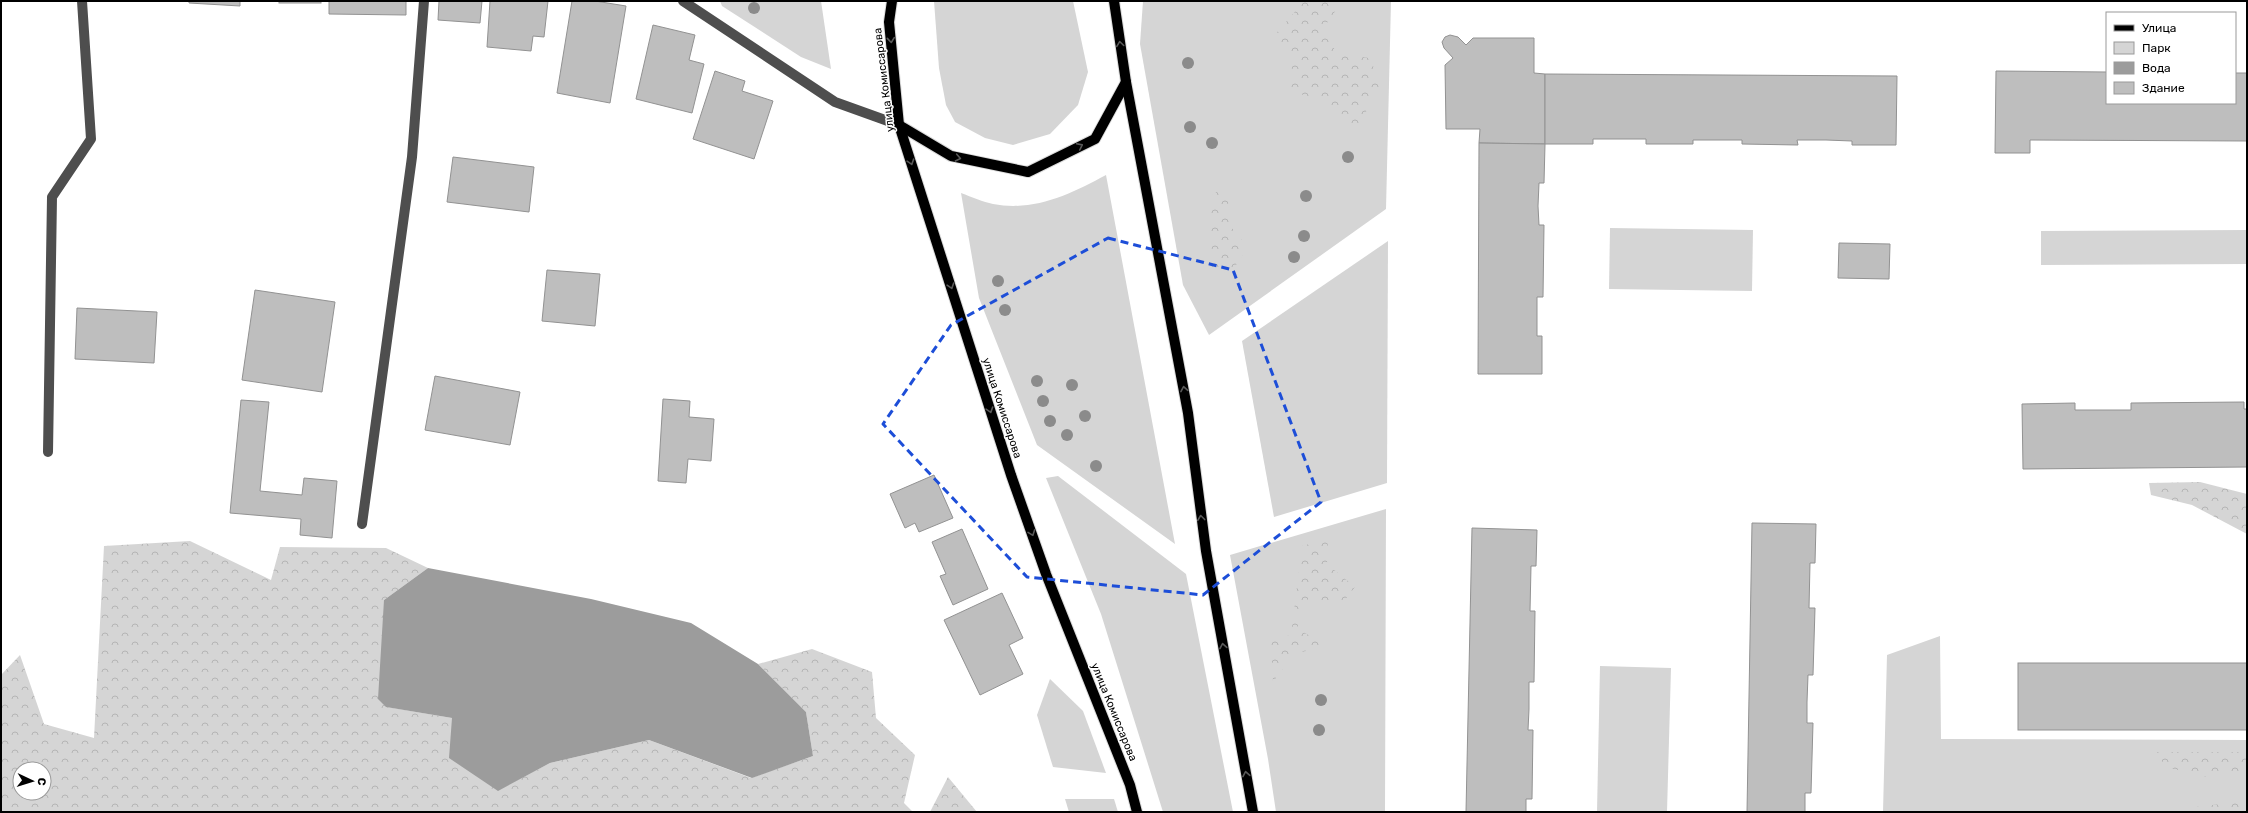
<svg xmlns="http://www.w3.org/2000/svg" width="2248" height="813" font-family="Rubik,sans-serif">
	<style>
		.green { fill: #d5d5d5 }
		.forest { fill: url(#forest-crowns); fill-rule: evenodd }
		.water { fill: #9c9c9c }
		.building { fill: #bebebe; stroke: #929292 }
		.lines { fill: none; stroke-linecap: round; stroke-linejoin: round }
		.major-casing { stroke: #dbdbdb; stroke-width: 12 }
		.minor { stroke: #4e4e4e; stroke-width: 10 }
		.major { stroke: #000; stroke-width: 10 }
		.tree { fill: #8b8b8b }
		.oneway { stroke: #595959 }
		.marked { fill: none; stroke: #1d4ed8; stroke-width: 3; stroke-dasharray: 8 5; stroke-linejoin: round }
		.labels { text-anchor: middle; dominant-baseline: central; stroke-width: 3; stroke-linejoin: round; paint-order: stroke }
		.street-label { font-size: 11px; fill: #000; stroke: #fff }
	</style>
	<defs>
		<pattern id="forest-crowns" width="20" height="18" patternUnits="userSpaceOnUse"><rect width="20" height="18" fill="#d5d5d5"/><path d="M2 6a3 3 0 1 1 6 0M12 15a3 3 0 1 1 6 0" fill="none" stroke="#b5b5b5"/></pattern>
	</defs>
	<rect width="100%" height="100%" fill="#fff"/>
	<g class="green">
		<path d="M 720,1 L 821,1 L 831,69 L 801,57 L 722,6 Z"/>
		<path d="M 934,1 L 1073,1 L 1088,72 L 1078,105 L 1050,134 L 1013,145 L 985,138 L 955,122 L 946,105 L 939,68 Z"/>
		<path d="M 1143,1 L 1391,1 L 1386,209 L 1209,335 L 1183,285 L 1140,44 Z"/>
		<path d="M 1106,175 L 1175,544 L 1037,445 L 979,298 L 961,193 C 972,197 983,202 993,204 C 1034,212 1071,194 1106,175 Z"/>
		<path d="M 1610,228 L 1753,230 L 1752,291 L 1609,289 Z"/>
		<path d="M 2247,230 L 2247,264 L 2041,265 L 2041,231 Z"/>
		<path d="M 1388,241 L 1387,483 L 1274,517 L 1242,341 Z"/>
		<path d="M 1058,476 L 1186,574 L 1233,812 L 1163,812 L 1101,614 L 1046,478 Z"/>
		<path d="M 1386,509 L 1385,812 L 1276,812 L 1268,759 L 1230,555 Z"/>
		<path d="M 1940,636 L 1941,739 L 2247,740 L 2247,812 L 1883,812 L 1887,655 Z"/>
		<path d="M 1600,666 L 1671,668 L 1667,812 L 1597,812 Z"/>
		<path d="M 1050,679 L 1083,711 L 1106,773 L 1053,767 L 1037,715 Z"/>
		<path d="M 1065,799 L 1114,799 L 1118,812 L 1069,812 Z"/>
	</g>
	<g class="forest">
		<path d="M 1304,1 L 1338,1 L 1341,3 L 1322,30 L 1337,53 L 1369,58 L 1382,84 L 1356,129 L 1337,109 L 1291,90 L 1292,55 L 1274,36 Z"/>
		<path d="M 1226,185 L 1231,227 L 1248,247 L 1232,271 L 1212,274 L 1210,197 Z"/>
		<path d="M 2200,482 L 2247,494 L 2247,534 L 2192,505 L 2151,495 L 2149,483 Z"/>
		<path d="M 1328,539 L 1327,564 L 1355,587 L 1340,606 L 1308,599 L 1297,628 L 1326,646 L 1294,654 L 1273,682 L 1271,640 L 1291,635 L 1302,546 Z"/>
		<path d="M 190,541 L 271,580 L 280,547 L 386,548 L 428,568 L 384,600 L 387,707 L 452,718 L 498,790 L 550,763 L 649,740 L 751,778 L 813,756 L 806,712 L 758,664 L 812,649 L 872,672 L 876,718 L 915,755 L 904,803 L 913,812 L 1,811 L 1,675 L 20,655 L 44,724 L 94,738 L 104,546 ZM 20,769 L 44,769 L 44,793 L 20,793 Z"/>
		<path d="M 2155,752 L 2247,752 L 2247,771 L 2206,777 L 2166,767 Z"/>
		<path d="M 948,777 L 977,812 L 930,812 Z"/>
		<path d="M 2247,801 L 2247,812 L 2193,812 L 2195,807 Z"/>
	</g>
	<path class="water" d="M 428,568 L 591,599 L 691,623 L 758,664 L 806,712 L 813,756 L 752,778 L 649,740 L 550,763 L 498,791 L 449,758 L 452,718 L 386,707 L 378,699 L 384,600 Z"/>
	<g class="building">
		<path d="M 189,1 L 240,1 L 240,6 L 189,3 Z"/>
		<rect x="279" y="1" width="42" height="2"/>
		<path d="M 329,1 L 406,1 L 406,15 L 329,14 Z"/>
		<path d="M 439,1 L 482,1 L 480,23 L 438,20 Z"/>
		<path d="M 490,1 L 548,1 L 544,37 L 533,36 L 531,51 L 487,47 Z"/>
		<path d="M 572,1 L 595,1 L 626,6 L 610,103 L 557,93 Z"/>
		<path d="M 653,25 L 695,35 L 689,60 L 704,64 L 692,113 L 636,99 Z"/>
		<path d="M 1450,35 L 1458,37 L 1466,45 L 1473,38 L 1534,38 L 1534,73 L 1545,74 L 1545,144 L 1479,143 L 1480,129 L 1446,129 L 1445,65 L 1453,58 L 1444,48 L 1442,42 L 1445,37 Z"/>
		<path d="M 715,71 L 745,81 L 742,91 L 773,101 L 754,159 L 693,139 Z"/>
		<path d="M 1996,71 L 2107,72 L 2107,103 L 2235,103 L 2235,73 L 2247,73 L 2247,141 L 2030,140 L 2030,153 L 1995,153 Z"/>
		<path d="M 1545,74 L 1897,76 L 1896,145 L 1852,145 L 1852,141 L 1826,140 L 1797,140 L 1798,145 L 1742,144 L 1742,140 L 1693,140 L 1693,144 L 1646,144 L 1646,139 L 1593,139 L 1593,144 L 1545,144 Z"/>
		<path d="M 1479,143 L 1545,144 L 1544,183 L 1539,183 L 1538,206 L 1539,225 L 1544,225 L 1543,297 L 1537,297 L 1537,336 L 1542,336 L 1542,374 L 1478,374 Z"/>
		<path d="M 453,157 L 534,167 L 529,212 L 447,202 Z"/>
		<path d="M 1839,243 L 1890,244 L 1889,279 L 1838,278 Z"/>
		<path d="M 547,270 L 600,274 L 595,326 L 542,321 Z"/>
		<path d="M 255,290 L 335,302 L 322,392 L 242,380 Z"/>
		<path d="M 77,308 L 157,312 L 154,363 L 75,359 Z"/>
		<path d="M 435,376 L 520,392 L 510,445 L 425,430 Z"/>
		<path d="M 663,399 L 690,401 L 689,417 L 714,419 L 711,461 L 688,459 L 686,483 L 658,481 Z"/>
		<path d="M 241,400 L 269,402 L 260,491 L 302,495 L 304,478 L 337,481 L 332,538 L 300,535 L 301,519 L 230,513 Z"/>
		<path d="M 2244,402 L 2244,409 L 2247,409 L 2247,467 L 2023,469 L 2022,404 L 2075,403 L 2075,410 L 2131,410 L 2131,403 Z"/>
		<path d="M 934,475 L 953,518 L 919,532 L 915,523 L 905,528 L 890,494 Z"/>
		<path d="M 1752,523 L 1816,524 L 1815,563 L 1810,563 L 1809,608 L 1815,608 L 1813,675 L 1808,675 L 1807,702 L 1807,723 L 1813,723 L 1811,793 L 1805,793 L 1805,812 L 1747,812 Z"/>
		<path d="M 1472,528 L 1537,530 L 1536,566 L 1531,566 L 1530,611 L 1535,611 L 1534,682 L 1529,682 L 1529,709 L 1528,730 L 1533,730 L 1532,799 L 1526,799 L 1526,812 L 1466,812 Z"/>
		<path d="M 962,529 L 988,589 L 953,605 L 940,576 L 946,574 L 932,542 Z"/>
		<path d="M 1002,593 L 1023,638 L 1009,645 L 1023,674 L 980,695 L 944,620 Z"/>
		<rect x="2018" y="663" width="229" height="67"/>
	</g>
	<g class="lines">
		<defs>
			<g id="major">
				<path d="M 892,1 L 889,22 L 899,125 L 1011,475 L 1046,574 L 1130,785 L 1137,812"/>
				<path d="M 1114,1 L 1126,82 L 1188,413 L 1206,551 L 1253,812"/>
				<path d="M 899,125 L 951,156 L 1028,172 L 1095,139 L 1126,82"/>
			</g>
		</defs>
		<use href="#major" class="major-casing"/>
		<g class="minor">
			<path d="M 683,1 L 835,102 L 899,125"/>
			<path d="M 48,452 L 52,197 L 91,139 L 82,1"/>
			<path d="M 362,524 L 412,157 L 424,1"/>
		</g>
		<use href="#major" class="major"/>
	</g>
	<g class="tree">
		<circle cx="754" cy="8" r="6"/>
		<circle cx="1188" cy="63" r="6"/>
		<circle cx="1190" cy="127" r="6"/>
		<circle cx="1212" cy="143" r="6"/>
		<circle cx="1348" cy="157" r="6"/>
		<circle cx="1306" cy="196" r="6"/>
		<circle cx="1304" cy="236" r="6"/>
		<circle cx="1294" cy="257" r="6"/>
		<circle cx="998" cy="281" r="6"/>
		<circle cx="1005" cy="310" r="6"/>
		<circle cx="1037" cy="381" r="6"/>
		<circle cx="1072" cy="385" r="6"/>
		<circle cx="1043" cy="401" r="6"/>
		<circle cx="1085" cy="416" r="6"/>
		<circle cx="1050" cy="421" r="6"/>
		<circle cx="1067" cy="435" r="6"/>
		<circle cx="1096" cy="466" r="6"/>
		<circle cx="1321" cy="700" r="6"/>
		<circle cx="1319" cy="730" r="6"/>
	</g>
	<defs><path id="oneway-chevron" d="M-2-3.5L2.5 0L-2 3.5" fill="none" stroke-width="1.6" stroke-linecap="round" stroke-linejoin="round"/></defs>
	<g class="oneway">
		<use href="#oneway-chevron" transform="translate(891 40) rotate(84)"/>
		<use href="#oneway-chevron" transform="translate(1120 44) rotate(-98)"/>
		<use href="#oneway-chevron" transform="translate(1080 146) rotate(-26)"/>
		<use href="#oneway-chevron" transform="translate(958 158) rotate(11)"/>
		<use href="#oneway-chevron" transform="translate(911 162) rotate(72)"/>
		<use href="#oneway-chevron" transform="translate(951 286) rotate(72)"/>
		<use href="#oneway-chevron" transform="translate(1184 389) rotate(-100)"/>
		<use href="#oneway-chevron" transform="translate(990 410) rotate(72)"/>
		<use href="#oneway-chevron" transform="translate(1201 518) rotate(-97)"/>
		<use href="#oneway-chevron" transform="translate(1032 533) rotate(70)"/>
		<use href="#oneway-chevron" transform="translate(1223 646) rotate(-100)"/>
		<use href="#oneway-chevron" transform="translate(1246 774) rotate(-100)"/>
	</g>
	<path class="marked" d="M 1108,238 L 1233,270 L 1321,502 L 1203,595 L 1027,577 L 883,424 L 951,325 Z"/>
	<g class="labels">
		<g class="street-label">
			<text transform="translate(884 80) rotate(-97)">улица Комиссарова</text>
			<text transform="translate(1002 408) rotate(72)">улица Комиссарова</text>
			<text transform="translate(1114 712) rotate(68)">улица Комиссарова</text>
		</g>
	</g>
	<rect width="2248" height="813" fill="none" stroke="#000000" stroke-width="4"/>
	<rect x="2106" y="12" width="130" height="92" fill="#ffffff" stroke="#999999"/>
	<rect x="2114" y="25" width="20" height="6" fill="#000000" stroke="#999999"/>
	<text x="2142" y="32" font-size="12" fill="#000000">Улица</text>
	<rect x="2114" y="42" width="20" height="12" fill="#d5d5d5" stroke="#999999"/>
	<text x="2142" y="52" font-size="12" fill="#000000">Парк</text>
	<rect x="2114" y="62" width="20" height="12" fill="#9c9c9c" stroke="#999999"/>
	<text x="2142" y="72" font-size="12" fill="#000000">Вода</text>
	<rect x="2114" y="82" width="20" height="12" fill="#bebebe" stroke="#999999"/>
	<text x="2142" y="92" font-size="12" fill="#000000">Здание</text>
	<g transform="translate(32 781) rotate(94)"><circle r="19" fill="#ffffff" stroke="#999999"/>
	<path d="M0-3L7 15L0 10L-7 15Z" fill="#000000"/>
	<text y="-6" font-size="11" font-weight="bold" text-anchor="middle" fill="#000000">С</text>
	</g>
</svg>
